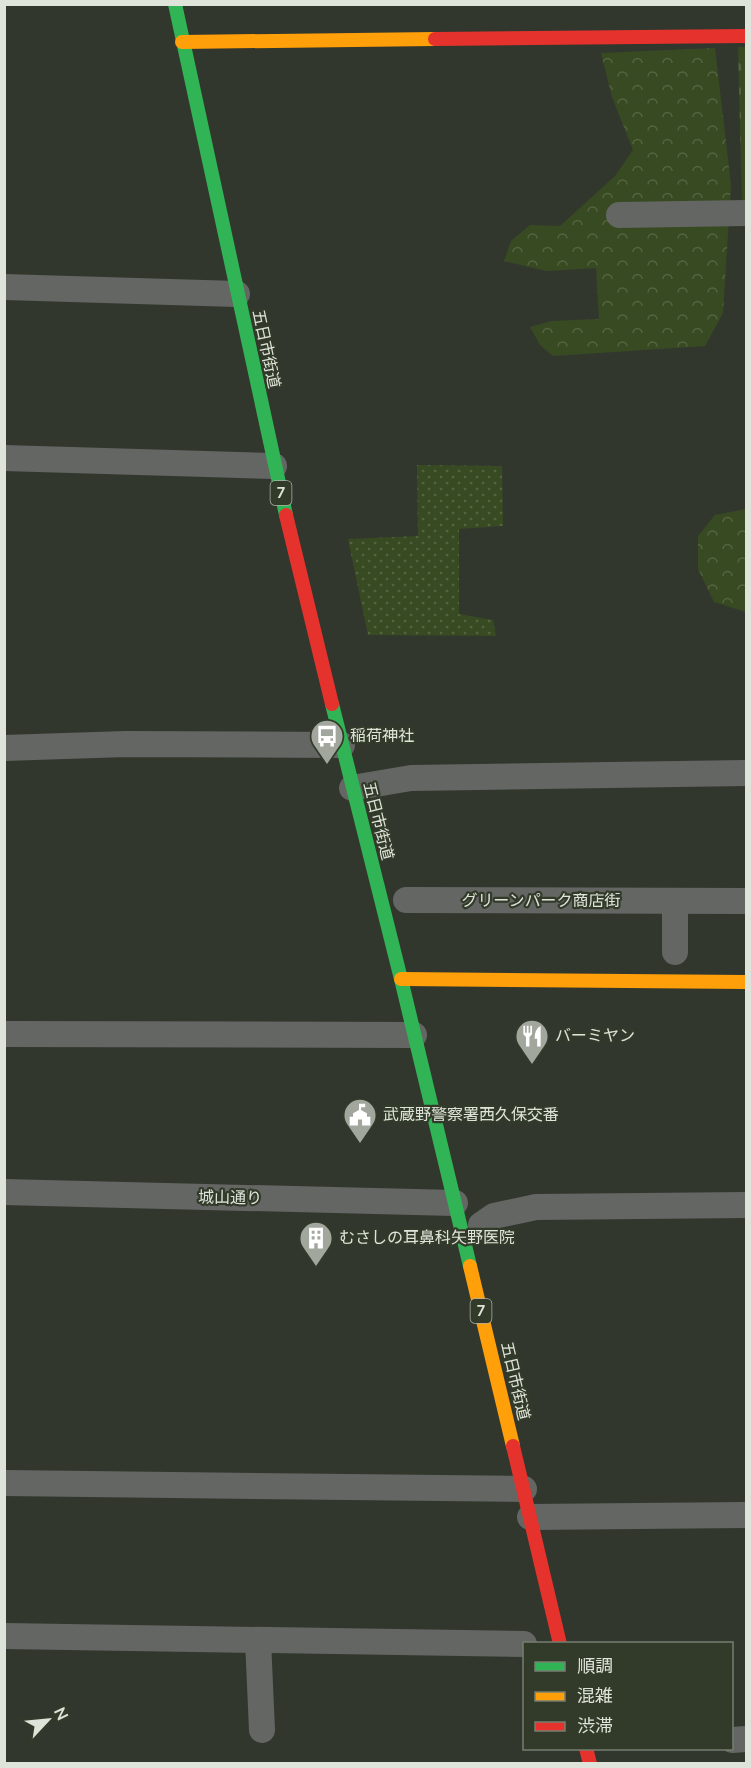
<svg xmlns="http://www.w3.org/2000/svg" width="751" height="1768" font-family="'Nunito Sans','Noto Sans JP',sans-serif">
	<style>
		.forest { fill: url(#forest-crowns) }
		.cemetery { fill: url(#cemetery-stones) }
		.garden { fill: url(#garden-dots) }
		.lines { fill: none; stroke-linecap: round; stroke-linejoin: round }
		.street { stroke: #646663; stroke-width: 26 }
		.fast { stroke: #30b455; stroke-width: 14 }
		.slow { stroke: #ff9f0a; stroke-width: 14 }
		.jam { stroke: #e5322d; stroke-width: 14 }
		.labels { text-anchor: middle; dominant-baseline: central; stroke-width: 4.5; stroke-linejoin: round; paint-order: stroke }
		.shield { fill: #323b2a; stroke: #abb1a5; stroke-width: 1.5 }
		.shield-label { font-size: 15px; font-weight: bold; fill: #dfe4da }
		.street-label { font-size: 16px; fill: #dfe4da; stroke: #323b2a }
		.poi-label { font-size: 16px; fill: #dfe4da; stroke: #323b2a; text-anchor: start }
	</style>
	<defs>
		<pattern id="forest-crowns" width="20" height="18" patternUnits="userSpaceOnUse" patternTransform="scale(1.5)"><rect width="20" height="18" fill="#384a21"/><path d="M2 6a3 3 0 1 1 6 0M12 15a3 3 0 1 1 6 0" fill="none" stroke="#546441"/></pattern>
		<pattern id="cemetery-stones" width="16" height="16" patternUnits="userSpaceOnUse" patternTransform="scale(1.5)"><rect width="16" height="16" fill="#384a21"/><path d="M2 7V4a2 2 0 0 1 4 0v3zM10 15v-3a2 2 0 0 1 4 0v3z" fill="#546441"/></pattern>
		<pattern id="garden-dots" width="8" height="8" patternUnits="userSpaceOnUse" patternTransform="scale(1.5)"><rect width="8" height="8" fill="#384a21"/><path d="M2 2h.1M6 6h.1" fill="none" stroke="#546441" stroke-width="1.8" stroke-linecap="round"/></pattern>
	</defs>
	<rect width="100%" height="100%" fill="#32372e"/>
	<g class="forest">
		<path d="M 715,48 L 731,185 L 723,313 L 705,346 L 553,356 L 540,345 L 530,327 L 552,321 L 599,319 L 596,268 L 547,271 L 504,261 L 511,241 L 530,225 L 560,226 L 615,176 L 633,150 L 612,97 L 601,53 Z"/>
		<path d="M 746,509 L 746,612 L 714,602 L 698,569 L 698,536 L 715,515 Z"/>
	</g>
	<path class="cemetery" d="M 738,47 L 746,47 L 746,204 L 742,204 Z"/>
	<path class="garden" d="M 417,465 L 502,466 L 503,526 L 459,529 L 459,614 L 493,620 L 496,636 L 368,635 L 348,539 L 418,536 Z"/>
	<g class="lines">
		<g class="street">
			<path d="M 619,215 L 746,213"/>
			<path d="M 4,287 L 237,294"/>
			<path d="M 4,458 L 274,466"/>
			<path d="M 4,748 L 126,744 L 342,745"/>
			<path d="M 352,788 L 411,778 L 746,773"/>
			<path d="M 406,900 L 746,901"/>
			<path d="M 675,902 L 675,952"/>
			<path d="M 4,1034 L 414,1035"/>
			<path d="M 4,1192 L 455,1203"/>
			<path d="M 481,1225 L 494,1216 L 536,1207 L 746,1205"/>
			<path d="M 4,1483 L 524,1489"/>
			<path d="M 530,1517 L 746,1515"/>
			<path d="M 4,1636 L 524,1644"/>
			<path d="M 258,1640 L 262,1730"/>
			<path d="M 732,1740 L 746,1739"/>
		</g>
		<g class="fast">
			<path d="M 175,4 L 286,515"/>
			<path d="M 332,704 L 401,979 L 470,1266"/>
		</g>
		<g class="slow">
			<path d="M 182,42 L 435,39"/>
			<path d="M 401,979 L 746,982"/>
			<path d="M 470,1266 L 513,1446"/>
		</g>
		<g class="jam">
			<path d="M 435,39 L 746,36"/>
			<path d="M 286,515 L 332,704"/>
			<path d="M 513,1446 L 560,1644"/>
			<path d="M 586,1748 L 590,1764"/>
		</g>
	</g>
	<defs>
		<symbol id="bus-pin" viewBox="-11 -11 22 30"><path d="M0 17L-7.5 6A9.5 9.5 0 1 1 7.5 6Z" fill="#a2a79e" stroke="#323b2a"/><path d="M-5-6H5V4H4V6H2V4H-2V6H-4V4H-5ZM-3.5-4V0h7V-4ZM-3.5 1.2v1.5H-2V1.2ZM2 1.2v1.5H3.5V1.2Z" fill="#fff"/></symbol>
		<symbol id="restaurant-pin" viewBox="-11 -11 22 30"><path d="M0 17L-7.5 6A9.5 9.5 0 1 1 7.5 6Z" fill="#a2a79e" stroke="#323b2a"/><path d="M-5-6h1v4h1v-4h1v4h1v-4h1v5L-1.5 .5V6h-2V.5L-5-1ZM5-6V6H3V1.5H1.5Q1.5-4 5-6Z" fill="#fff"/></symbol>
		<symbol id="civic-pin" viewBox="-11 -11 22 30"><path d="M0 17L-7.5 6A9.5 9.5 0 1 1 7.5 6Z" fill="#a2a79e" stroke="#323b2a"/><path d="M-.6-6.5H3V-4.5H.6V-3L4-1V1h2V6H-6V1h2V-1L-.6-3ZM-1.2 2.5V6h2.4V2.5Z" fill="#fff"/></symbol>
		<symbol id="building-pin" viewBox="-11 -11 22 30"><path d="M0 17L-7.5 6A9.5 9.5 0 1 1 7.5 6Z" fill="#a2a79e" stroke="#323b2a"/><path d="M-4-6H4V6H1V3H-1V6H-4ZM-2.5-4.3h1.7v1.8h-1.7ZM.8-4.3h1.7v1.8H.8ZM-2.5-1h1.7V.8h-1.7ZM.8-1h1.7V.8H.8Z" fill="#fff"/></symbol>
	</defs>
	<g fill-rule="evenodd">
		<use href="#bus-pin" x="308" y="717" width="38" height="52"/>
		<use href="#restaurant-pin" x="513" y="1017" width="38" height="52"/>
		<use href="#civic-pin" x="341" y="1096" width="38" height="52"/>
		<use href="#building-pin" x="297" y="1219" width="38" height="52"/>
	</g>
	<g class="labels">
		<g class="shield">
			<rect x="270.5" y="481" width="21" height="24" rx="4.5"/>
			<rect x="470.5" y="1299" width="21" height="24" rx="4.5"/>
		</g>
		<g class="shield-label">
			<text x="281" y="493">7</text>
			<text x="481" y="1311">7</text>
		</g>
		<g class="street-label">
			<text transform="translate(266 349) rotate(78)">五日市街道</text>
			<text transform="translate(378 821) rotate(76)">五日市街道</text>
			<text x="541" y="901">グリーンパーク商店街</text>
			<text transform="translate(230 1198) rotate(1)">城山通り</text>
			<text transform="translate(515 1381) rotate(77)">五日市街道</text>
		</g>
		<g class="poi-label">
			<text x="350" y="736">稲荷神社</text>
			<text x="555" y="1036">バーミヤン</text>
			<text x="383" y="1115">武蔵野警察署西久保交番</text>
			<text x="339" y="1238">むさしの耳鼻科矢野医院</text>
		</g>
	</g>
	<rect width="751" height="1768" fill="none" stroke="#dfe4da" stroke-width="12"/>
	<rect x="523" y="1642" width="210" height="108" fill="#323b2a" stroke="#777f70" stroke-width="1.5"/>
	<rect x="535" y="1662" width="30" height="9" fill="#30b455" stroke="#777f70" stroke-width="1.5"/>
	<text x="577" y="1672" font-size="18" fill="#dfe4da">順調</text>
	<rect x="535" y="1692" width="30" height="9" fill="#ff9f0a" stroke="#777f70" stroke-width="1.5"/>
	<text x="577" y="1702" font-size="18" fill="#dfe4da">混雑</text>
	<rect x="535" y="1722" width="30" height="9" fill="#e5322d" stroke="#777f70" stroke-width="1.5"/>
	<text x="577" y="1732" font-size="18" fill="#dfe4da">渋滞</text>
	<g transform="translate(48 1720) rotate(64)" stroke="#323b2a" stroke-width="4.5" paint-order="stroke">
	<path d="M0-4.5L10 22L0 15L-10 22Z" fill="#dfe4da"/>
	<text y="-9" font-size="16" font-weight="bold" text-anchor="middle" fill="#dfe4da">N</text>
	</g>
</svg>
